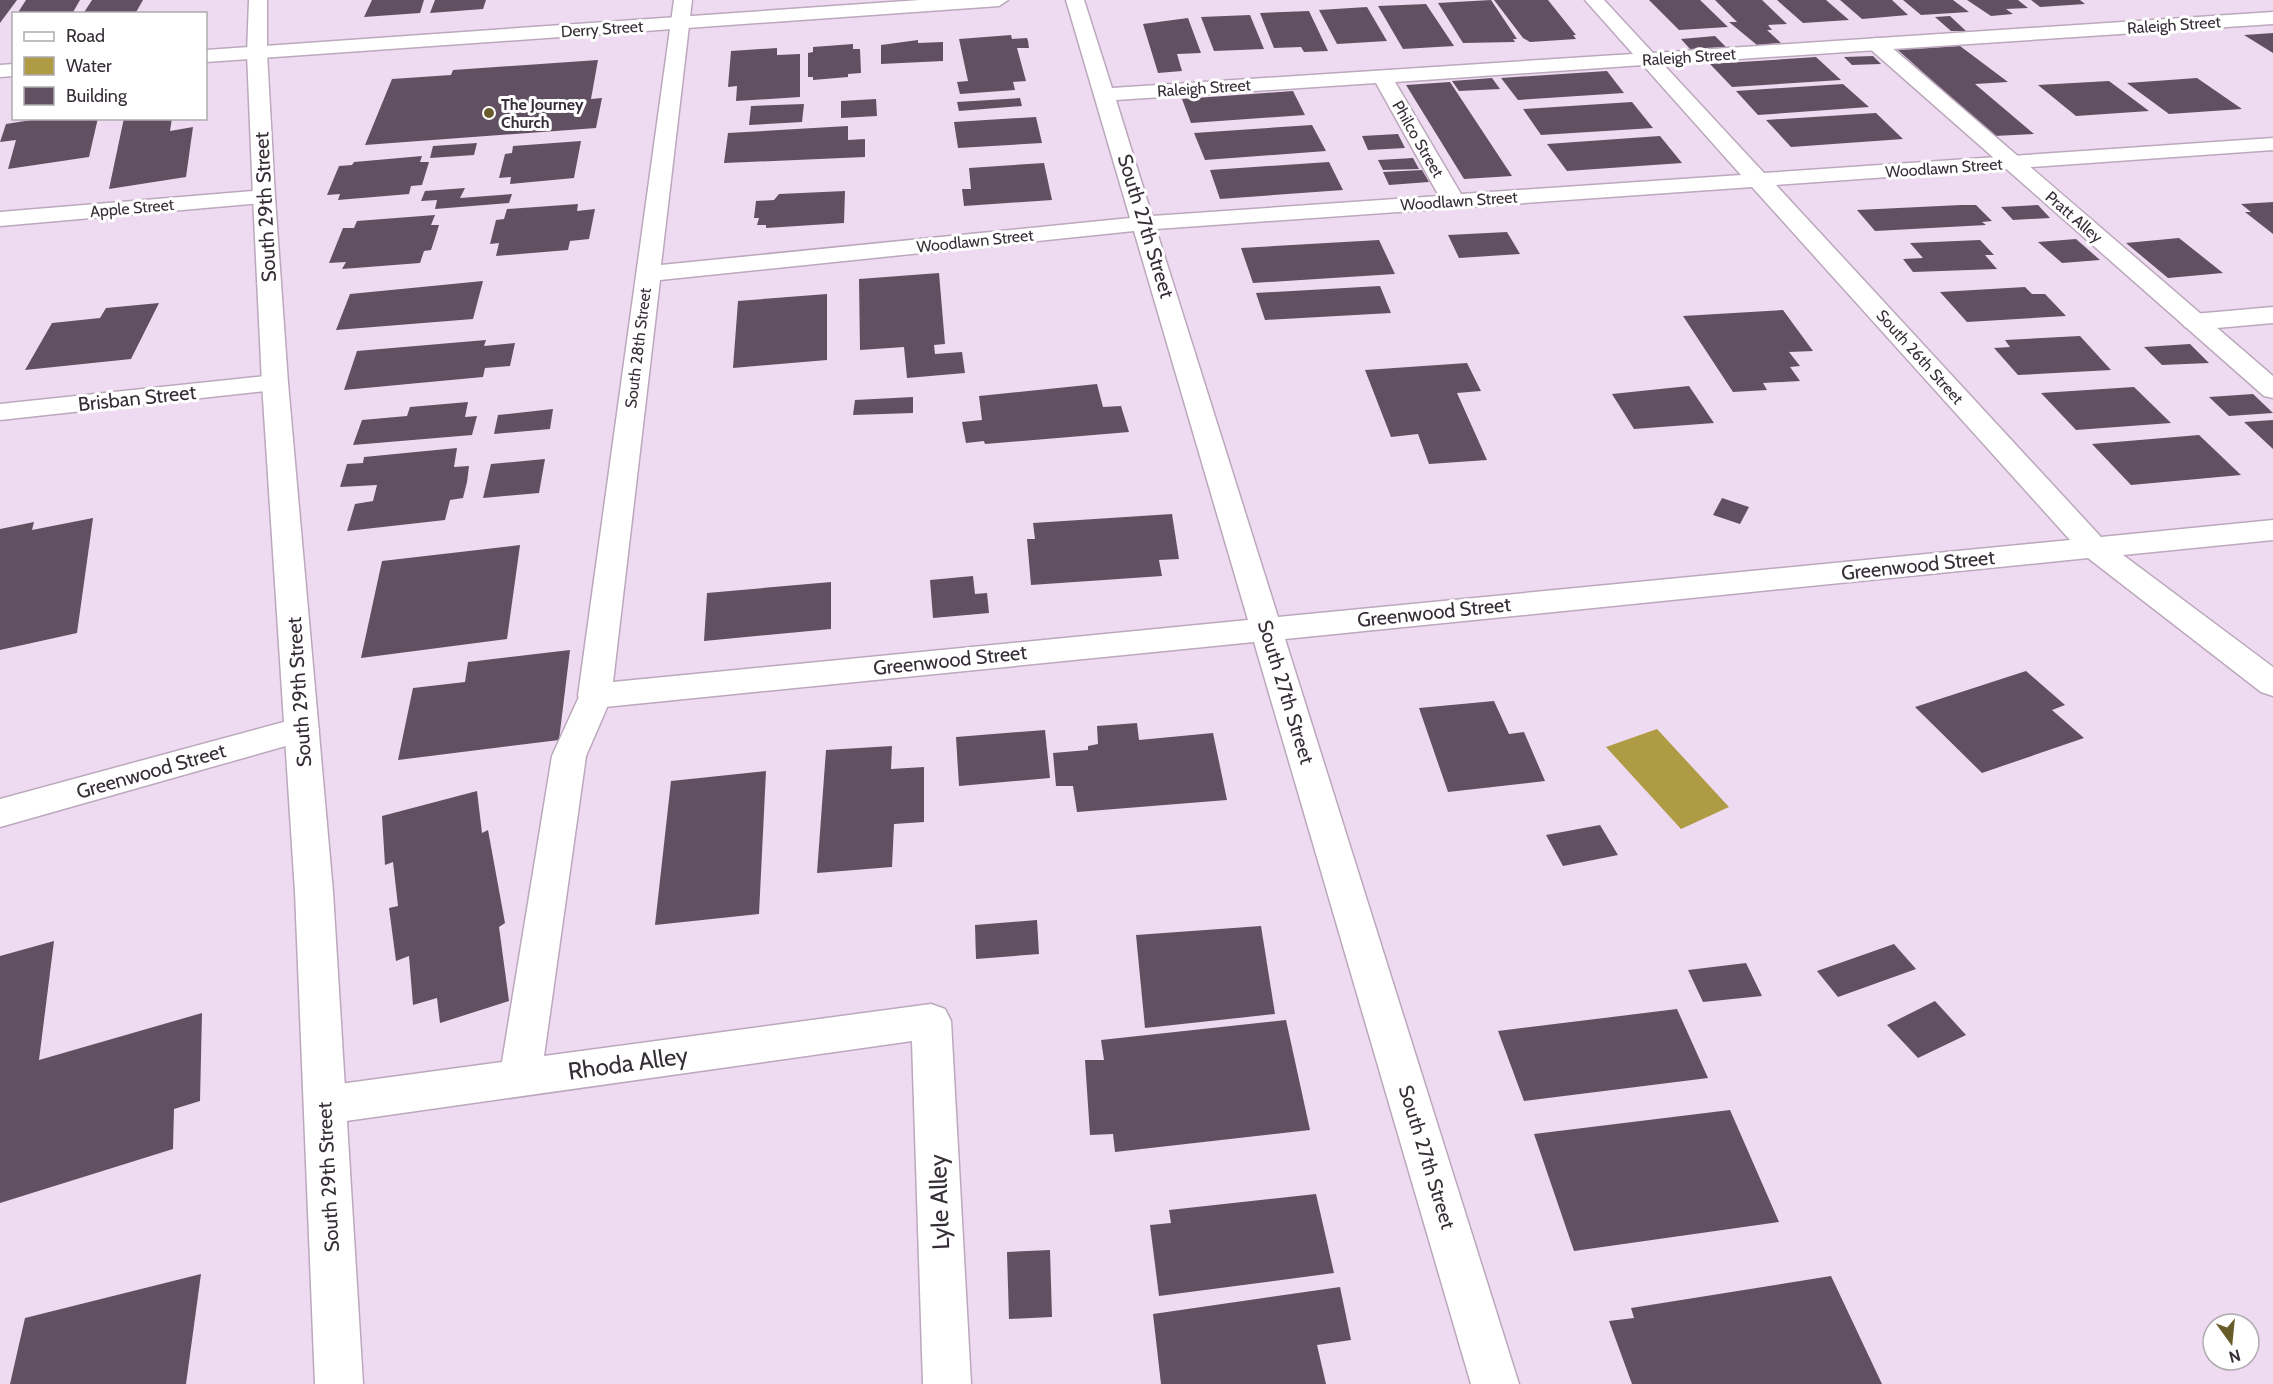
<svg xmlns="http://www.w3.org/2000/svg" width="2273" height="1384" font-family="Cabin,sans-serif">
	<style>
		.water { fill: #ae9b44 }
		.building { fill: #615062 }
		.lines { fill: none; stroke-linecap: round; stroke-linejoin: round }
		.service-casing { stroke: #bba8bc; stroke-width: 3 }
		.minor-casing { stroke: #bba8bc; stroke-width: 3 }
		.tertiary-casing { stroke: #bba8bc; stroke-width: 3 }
		.secondary-casing { stroke: #bba8bc; stroke-width: 3 }
		.service { fill: #fff; fill-rule: evenodd }
		.minor { fill: #fff; fill-rule: evenodd }
		.tertiary { fill: #fff; fill-rule: evenodd }
		.secondary { fill: #fff; fill-rule: evenodd }
		.poi-dot { fill: #685d2a; stroke: #fff; stroke-width: 2 }
		.labels { text-anchor: middle; dominant-baseline: central; stroke-width: 6; stroke-linejoin: round; paint-order: stroke }
		.far-street-label { font-size: 16px; fill: #362e36; stroke: #fff }
		.far-poi-label { font-size: 16px; font-weight: bold; fill: #362e36; stroke: #fff; text-anchor: start }
		.street-label { font-size: 20px; fill: #362e36; stroke: #fff }
		.near-street-label { font-size: 24px; fill: #362e36; stroke: #fff }
	</style>
	<rect width="100%" height="100%" fill="#efdbf1"/>
	<path class="water" d="M 1657,729 L 1729,807 L 1681,829 L 1606,747 Z"/>
	<g class="building">
		<path d="M 0,0 L 17,0 L 0,23 Z"/>
		<path d="M 26,0 L 80,0 L 72,14 L 17,14 Z"/>
		<path d="M 92,0 L 143,0 L 135,14 L 83,14 Z"/>
		<path d="M 372,0 L 424,0 L 420,13 L 364,17 Z"/>
		<path d="M 435,0 L 486,0 L 483,9 L 430,13 Z"/>
		<path d="M 1491,0 L 1517,39 L 1513,39 L 1515,42 L 1463,43 L 1438,3 Z"/>
		<path d="M 1494,0 L 1548,0 L 1576,35 L 1573,35 L 1576,39 L 1530,42 L 1523,38 Z"/>
		<path d="M 1649,0 L 1700,0 L 1728,27 L 1679,30 Z"/>
		<path d="M 1715,0 L 1762,0 L 1787,24 L 1768,25 L 1772,30 L 1767,30 L 1781,43 L 1757,45 L 1729,22 L 1737,22 Z"/>
		<path d="M 1777,0 L 1826,0 L 1849,20 L 1803,23 Z"/>
		<path d="M 1840,0 L 1892,0 L 1908,15 L 1862,19 Z"/>
		<path d="M 1903,0 L 1953,0 L 1969,12 L 1921,15 Z"/>
		<path d="M 1967,0 L 2018,0 L 2028,8 L 2006,9 L 2013,14 L 1991,16 Z"/>
		<path d="M 2031,0 L 2080,0 L 2085,4 L 2040,7 Z"/>
		<path d="M 1426,4 L 1454,46 L 1403,49 L 1378,6 Z"/>
		<path d="M 1367,7 L 1387,41 L 1337,44 L 1319,10 Z"/>
		<path d="M 1309,11 L 1328,51 L 1304,52 L 1301,47 L 1274,48 L 1260,13 Z"/>
		<path d="M 1250,15 L 1264,49 L 1214,51 L 1201,17 Z"/>
		<path d="M 1950,16 L 1966,31 L 1951,31 L 1935,17 Z"/>
		<path d="M 1188,18 L 1201,53 L 1177,54 L 1182,71 L 1158,73 L 1143,24 Z"/>
		<path d="M 2273,33 L 2273,53 L 2244,35 Z"/>
		<path d="M 1011,35 L 1012,39 L 1027,38 L 1028,41 L 1029,48 L 1017,48 L 1026,81 L 1013,82 L 1015,90 L 960,94 L 957,82 L 968,81 L 959,39 Z"/>
		<path d="M 1715,36 L 1726,47 L 1690,49 L 1681,39 Z"/>
		<path d="M 918,40 L 918,43 L 943,42 L 943,61 L 881,64 L 881,45 Z"/>
		<path d="M 853,44 L 853,49 L 860,49 L 861,73 L 848,74 L 848,77 L 813,80 L 813,77 L 808,77 L 808,53 L 813,52 L 813,47 Z"/>
		<path d="M 1960,46 L 2008,82 L 1975,84 L 2034,134 L 1994,136 L 1898,50 Z"/>
		<path d="M 777,48 L 777,55 L 800,54 L 800,97 L 736,101 L 737,86 L 728,87 L 731,51 Z"/>
		<path d="M 1873,56 L 1881,64 L 1852,65 L 1844,57 Z"/>
		<path d="M 1816,57 L 1841,80 L 1732,87 L 1710,64 Z"/>
		<path d="M 598,60 L 591,99 L 602,98 L 596,128 L 365,145 L 392,79 L 451,75 L 453,70 Z"/>
		<path d="M 1607,71 L 1624,93 L 1518,100 L 1501,78 Z"/>
		<path d="M 1492,78 L 1500,89 L 1459,91 L 1452,81 Z"/>
		<path d="M 2197,78 L 2242,109 L 2169,114 L 2127,83 Z"/>
		<path d="M 2109,81 L 2149,111 L 2076,116 L 2038,85 Z"/>
		<path d="M 1450,82 L 1512,176 L 1464,179 L 1406,85 Z"/>
		<path d="M 1843,84 L 1869,107 L 1758,115 L 1736,91 Z"/>
		<path d="M 1293,91 L 1305,115 L 1191,123 L 1182,99 Z"/>
		<path d="M 1020,98 L 1022,106 L 959,111 L 957,102 Z"/>
		<path d="M 876,99 L 877,116 L 841,118 L 841,101 Z"/>
		<path d="M 1632,102 L 1653,128 L 1541,135 L 1523,109 Z"/>
		<path d="M 804,104 L 802,122 L 749,125 L 751,106 Z"/>
		<path d="M 1876,113 L 1903,139 L 1791,147 L 1766,120 Z"/>
		<path d="M 1036,117 L 1042,143 L 958,148 L 954,122 Z"/>
		<path d="M 44,118 L 98,118 L 89,157 L 8,169 L 16,140 L 0,142 L 6,124 Z"/>
		<path d="M 124,118 L 172,118 L 170,131 L 193,127 L 186,177 L 109,189 Z"/>
		<path d="M 1312,125 L 1326,151 L 1205,160 L 1194,133 Z"/>
		<path d="M 848,126 L 848,140 L 865,139 L 865,157 L 724,163 L 728,133 Z"/>
		<path d="M 1398,134 L 1405,148 L 1368,150 L 1362,136 Z"/>
		<path d="M 1660,136 L 1682,163 L 1567,171 L 1547,144 Z"/>
		<path d="M 581,141 L 574,178 L 510,184 L 511,177 L 499,178 L 505,154 L 512,153 L 513,146 Z"/>
		<path d="M 477,143 L 474,155 L 430,158 L 433,146 Z"/>
		<path d="M 422,156 L 420,162 L 429,162 L 422,185 L 411,186 L 409,194 L 338,200 L 340,194 L 327,195 L 339,166 L 352,165 L 354,162 Z"/>
		<path d="M 1413,158 L 1419,169 L 1383,170 L 1378,160 Z"/>
		<path d="M 1329,162 L 1343,190 L 1220,199 L 1210,170 Z"/>
		<path d="M 1044,163 L 1052,200 L 964,206 L 962,189 L 971,189 L 969,168 Z"/>
		<path d="M 1422,170 L 1429,182 L 1389,185 L 1383,172 Z"/>
		<path d="M 465,188 L 460,198 L 512,194 L 509,203 L 435,209 L 437,200 L 421,201 L 425,191 Z"/>
		<path d="M 845,191 L 844,223 L 766,228 L 766,225 L 757,225 L 759,218 L 754,218 L 756,201 L 774,200 L 779,194 Z"/>
		<path d="M 2273,202 L 2273,234 L 2245,212 L 2251,212 L 2241,204 Z"/>
		<path d="M 578,204 L 577,211 L 595,209 L 589,239 L 570,241 L 568,250 L 496,256 L 499,243 L 490,244 L 496,220 L 504,219 L 507,209 Z"/>
		<path d="M 1961,205 L 1976,205 L 1992,221 L 1982,222 L 1986,225 L 1875,231 L 1857,210 Z"/>
		<path d="M 2038,205 L 2050,218 L 2013,220 L 2001,207 Z"/>
		<path d="M 435,215 L 431,225 L 439,225 L 435,238 L 431,250 L 424,251 L 420,263 L 342,269 L 346,262 L 329,263 L 343,228 L 354,228 L 357,221 Z"/>
		<path d="M 1507,232 L 1520,254 L 1459,258 L 1448,235 Z"/>
		<path d="M 2179,238 L 2223,273 L 2168,278 L 2126,243 Z"/>
		<path d="M 2076,239 L 2100,260 L 2062,263 L 2038,242 Z"/>
		<path d="M 1379,240 L 1395,274 L 1253,283 L 1241,248 Z"/>
		<path d="M 1980,240 L 1994,255 L 1985,255 L 1997,269 L 1913,272 L 1903,259 L 1923,258 L 1910,243 Z"/>
		<path d="M 939,273 L 945,344 L 934,345 L 935,354 L 962,352 L 965,373 L 907,378 L 904,347 L 860,350 L 859,279 Z"/>
		<path d="M 483,281 L 473,319 L 336,330 L 350,294 Z"/>
		<path d="M 1380,286 L 1391,313 L 1265,320 L 1256,293 Z"/>
		<path d="M 2025,287 L 2032,294 L 2045,294 L 2066,316 L 1967,322 L 1940,292 Z"/>
		<path d="M 827,294 L 827,360 L 733,368 L 738,301 Z"/>
		<path d="M 159,303 L 131,359 L 25,370 L 52,323 L 100,318 L 106,308 Z"/>
		<path d="M 1783,310 L 1813,351 L 1789,352 L 1800,366 L 1790,367 L 1800,381 L 1763,383 L 1767,390 L 1733,392 L 1683,316 Z"/>
		<path d="M 2080,336 L 2111,370 L 2018,375 L 1994,348 L 2010,347 L 2005,340 Z"/>
		<path d="M 486,340 L 484,346 L 515,343 L 510,366 L 485,368 L 483,377 L 344,390 L 357,351 Z"/>
		<path d="M 2190,344 L 2209,363 L 2162,365 L 2144,347 Z"/>
		<path d="M 1467,363 L 1481,391 L 1457,393 L 1487,460 L 1429,464 L 1418,434 L 1391,437 L 1365,370 Z"/>
		<path d="M 1097,384 L 1103,407 L 1121,406 L 1129,432 L 985,444 L 984,441 L 966,443 L 962,422 L 982,420 L 979,396 Z"/>
		<path d="M 1689,386 L 1714,423 L 1634,429 L 1612,394 Z"/>
		<path d="M 2134,387 L 2171,423 L 2076,430 L 2041,393 Z"/>
		<path d="M 2253,394 L 2273,413 L 2229,416 L 2209,397 Z"/>
		<path d="M 913,397 L 913,413 L 853,415 L 855,400 Z"/>
		<path d="M 468,402 L 465,417 L 477,416 L 472,435 L 353,445 L 362,420 L 407,416 L 410,407 Z"/>
		<path d="M 553,409 L 550,429 L 494,434 L 498,415 Z"/>
		<path d="M 2273,420 L 2273,449 L 2244,422 Z"/>
		<path d="M 2199,435 L 2241,475 L 2131,485 L 2092,444 Z"/>
		<path d="M 457,448 L 454,467 L 469,466 L 467,482 L 463,498 L 450,500 L 445,520 L 347,531 L 355,504 L 373,501 L 377,485 L 340,487 L 347,464 L 363,463 L 364,457 Z"/>
		<path d="M 545,459 L 539,493 L 483,498 L 491,464 Z"/>
		<path d="M 1722,498 L 1749,507 L 1740,524 L 1713,515 Z"/>
		<path d="M 1172,514 L 1179,559 L 1159,560 L 1162,576 L 1031,585 L 1027,539 L 1035,539 L 1033,523 Z"/>
		<path d="M 93,518 L 77,633 L 0,650 L 0,529 L 34,522 L 32,530 Z"/>
		<path d="M 520,545 L 507,639 L 361,658 L 382,561 Z"/>
		<path d="M 973,576 L 975,594 L 987,593 L 989,613 L 933,618 L 930,580 Z"/>
		<path d="M 831,582 L 831,629 L 704,641 L 707,593 Z"/>
		<path d="M 570,650 L 559,740 L 398,760 L 413,688 L 465,682 L 468,662 Z"/>
		<path d="M 2026,671 L 2065,705 L 2052,710 L 2084,738 L 1982,773 L 1915,707 Z"/>
		<path d="M 1494,701 L 1509,734 L 1524,732 L 1545,781 L 1448,792 L 1419,708 Z"/>
		<path d="M 1137,723 L 1139,740 L 1213,733 L 1227,800 L 1077,812 L 1073,786 L 1056,786 L 1053,753 L 1088,750 L 1088,746 L 1098,744 L 1097,726 Z"/>
		<path d="M 1045,730 L 1050,778 L 959,786 L 956,737 Z"/>
		<path d="M 892,746 L 891,769 L 924,767 L 924,822 L 894,824 L 892,867 L 817,873 L 826,750 Z"/>
		<path d="M 766,771 L 759,914 L 655,925 L 671,781 Z"/>
		<path d="M 477,791 L 482,833 L 488,830 L 505,923 L 499,927 L 509,1001 L 440,1023 L 437,998 L 413,1005 L 409,956 L 396,961 L 389,908 L 398,906 L 393,862 L 385,865 L 382,816 Z"/>
		<path d="M 1600,825 L 1618,855 L 1563,866 L 1546,835 Z"/>
		<path d="M 1037,920 L 1039,954 L 976,959 L 975,925 Z"/>
		<path d="M 1261,926 L 1275,1014 L 1145,1028 L 1136,935 Z"/>
		<path d="M 54,941 L 39,1060 L 202,1013 L 200,1101 L 174,1109 L 173,1149 L 0,1203 L 0,956 Z"/>
		<path d="M 1894,944 L 1916,969 L 1838,997 L 1817,971 Z"/>
		<path d="M 1746,963 L 1762,996 L 1703,1002 L 1688,970 Z"/>
		<path d="M 1935,1001 L 1966,1035 L 1918,1058 L 1887,1025 Z"/>
		<path d="M 1677,1009 L 1708,1078 L 1524,1101 L 1498,1031 Z"/>
		<path d="M 1286,1020 L 1310,1130 L 1115,1152 L 1113,1134 L 1090,1135 L 1085,1060 L 1104,1060 L 1101,1040 Z"/>
		<path d="M 1730,1110 L 1779,1222 L 1574,1251 L 1534,1134 Z"/>
		<path d="M 1316,1194 L 1334,1273 L 1159,1296 L 1150,1225 L 1171,1223 L 1169,1210 Z"/>
		<path d="M 1050,1250 L 1052,1317 L 1009,1319 L 1007,1252 Z"/>
		<path d="M 201,1274 L 186,1384 L 10,1384 L 25,1318 Z"/>
		<path d="M 1831,1276 L 1882,1384 L 1632,1384 L 1609,1321 L 1634,1318 L 1631,1308 Z"/>
		<path d="M 1340,1287 L 1351,1340 L 1317,1345 L 1326,1384 L 1161,1384 L 1153,1314 Z"/>
	</g>
	<g class="lines">
		<defs>
			<g id="service">
				<path d="M 1876,38 L 1883,40 L 2273,376 L 2273,398 L 2264,396 L 1869,48 L 1866,44 L 1869,40 Z"/>
				<path d="M 595,684 L 607,688 L 612,696 L 586,756 L 544,1056 L 931,1004 L 945,1009 L 951,1021 L 971,1384 L 923,1384 L 912,1041 L 325,1124 L 310,1118 L 304,1105 L 310,1092 L 325,1086 L 502,1062 L 552,756 L 583,688 Z"/>
			</g>
			<g id="minor">
				<path d="M 674,0 L 692,0 L 661,265 L 1130,218 L 1066,0 L 1084,0 L 1112,88 L 1633,54 L 1585,0 L 1604,0 L 1653,53 L 2273,12 L 2273,24 L 1663,64 L 1764,173 L 2273,138 L 2273,150 L 1776,185 L 2101,537 L 2273,520 L 2273,540 L 2123,555 L 2273,667 L 2273,696 L 2261,692 L 2088,558 L 1285,639 L 1519,1384 L 1471,1384 L 1254,642 L 595,708 L 583,704 L 578,696 ZM 1643,65 L 1741,175 L 1461,194 L 1395,82 ZM 1376,83 L 1439,196 L 1152,216 L 1116,100 ZM 1752,187 L 2070,540 L 1278,617 L 1156,229 ZM 1134,231 L 1248,620 L 613,682 L 660,280 Z"/>
				<path d="M 264,190 L 272,192 L 275,197 L 272,202 L 0,226 L 0,212 Z"/>
				<path d="M 2273,307 L 2273,323 L 2194,330 L 2185,327 L 2181,322 L 2185,317 L 2194,314 Z"/>
				<path d="M 275,375 L 284,377 L 288,383 L 284,389 L 0,420 L 0,404 Z"/>
				<path d="M 302,717 L 314,720 L 319,729 L 314,738 L 0,827 L 0,799 Z"/>
			</g>
			<path id="tertiary" d="M 249,0 L 267,0 L 267,53 L 275,197 L 288,383 L 333,892 L 363,1384 L 315,1384 L 295,892 L 262,383 L 253,197 L 247,53 Z"/>
			<g id="secondary">
				<path d="M 920,0 L 1008,0 L 999,6 L 206,62 L 206,50 Z"/>
				<path d="M 14,64 L 14,76 L 0,77 L 0,65 Z"/>
			</g>
		</defs>
		<use href="#service" class="service-casing"/>
		<use href="#minor" class="minor-casing"/>
		<use href="#tertiary" class="tertiary-casing"/>
		<use href="#secondary" class="secondary-casing"/>
		<use href="#service" class="service"/>
		<use href="#minor" class="minor"/>
		<use href="#tertiary" class="tertiary"/>
		<use href="#secondary" class="secondary"/>
	</g>
	<circle class="poi-dot" cx="489" cy="113" r="6"/>
	<g class="labels">
		<g class="far-street-label">
			<text transform="translate(2174 25) rotate(-4)">Raleigh Street</text>
			<text transform="translate(602 29) rotate(-4)">Derry Street</text>
			<text transform="translate(1689 57) rotate(-4)">Raleigh Street</text>
			<text transform="translate(1204 88) rotate(-4)">Raleigh Street</text>
			<text transform="translate(1418 139) rotate(60)">Philco Street</text>
			<text transform="translate(1944 168) rotate(-4)">Woodlawn Street</text>
			<text transform="translate(1459 201) rotate(-4)">Woodlawn Street</text>
			<text transform="translate(132 208) rotate(-5)">Apple Street</text>
			<text transform="translate(2074 217) rotate(41)">Pratt Alley</text>
			<text transform="translate(975 241) rotate(-6)">Woodlawn Street</text>
			<text transform="translate(638 348) rotate(-83)">South 28th Street</text>
			<text transform="translate(1920 357) rotate(48)">South 26th Street</text>
		</g>
		<g class="far-poi-label">
			<text x="501" y="104">The Journey<tspan x="501" dy="18">Church</tspan></text>
		</g>
		<g class="street-label">
			<text transform="translate(265 207) rotate(-93)">South 29th Street</text>
			<text transform="translate(1146 226) rotate(73)">South 27th Street</text>
			<text transform="translate(137 398) rotate(-6)">Brisban Street</text>
			<text transform="translate(1918 565) rotate(-6)">Greenwood Street</text>
			<text transform="translate(1434 612) rotate(-6)">Greenwood Street</text>
			<text transform="translate(950 660) rotate(-6)">Greenwood Street</text>
			<text transform="translate(299 692) rotate(-94)">South 29th Street</text>
			<text transform="translate(1286 692) rotate(73)">South 27th Street</text>
			<text transform="translate(151 771) rotate(-16)">Greenwood Street</text>
			<text transform="translate(1427 1157) rotate(73)">South 27th Street</text>
			<text transform="translate(328 1177) rotate(-93)">South 29th Street</text>
		</g>
		<g class="near-street-label">
			<text transform="translate(628 1063) rotate(-8)">Rhoda Alley</text>
			<text transform="translate(939 1202) rotate(-92)">Lyle Alley</text>
		</g>
	</g>
	<rect x="12" y="12" width="195" height="108" fill="#ffffff" stroke="#afabaf" stroke-width="1.5"/>
	<rect x="24" y="32" width="30" height="9" fill="#ffffff" stroke="#afabaf" stroke-width="1.5"/>
	<text x="66" y="42" font-size="18" fill="#362e36">Road</text>
	<rect x="24" y="57" width="30" height="18" fill="#ae9b44" stroke="#afabaf" stroke-width="1.5"/>
	<text x="66" y="72" font-size="18" fill="#362e36">Water</text>
	<rect x="24" y="87" width="30" height="18" fill="#615062" stroke="#afabaf" stroke-width="1.5"/>
	<text x="66" y="102" font-size="18" fill="#362e36">Building</text>
	<g transform="translate(2231 1342) rotate(165)"><circle r="28" fill="#ffffff" stroke="#afabaf" stroke-width="1.5"/>
	<path d="M0-4.5L10 22L0 15L-10 22Z" fill="#685d2a"/>
	<text y="-9" font-size="16" font-weight="bold" text-anchor="middle" fill="#362e36">N</text>
	</g>
</svg>
